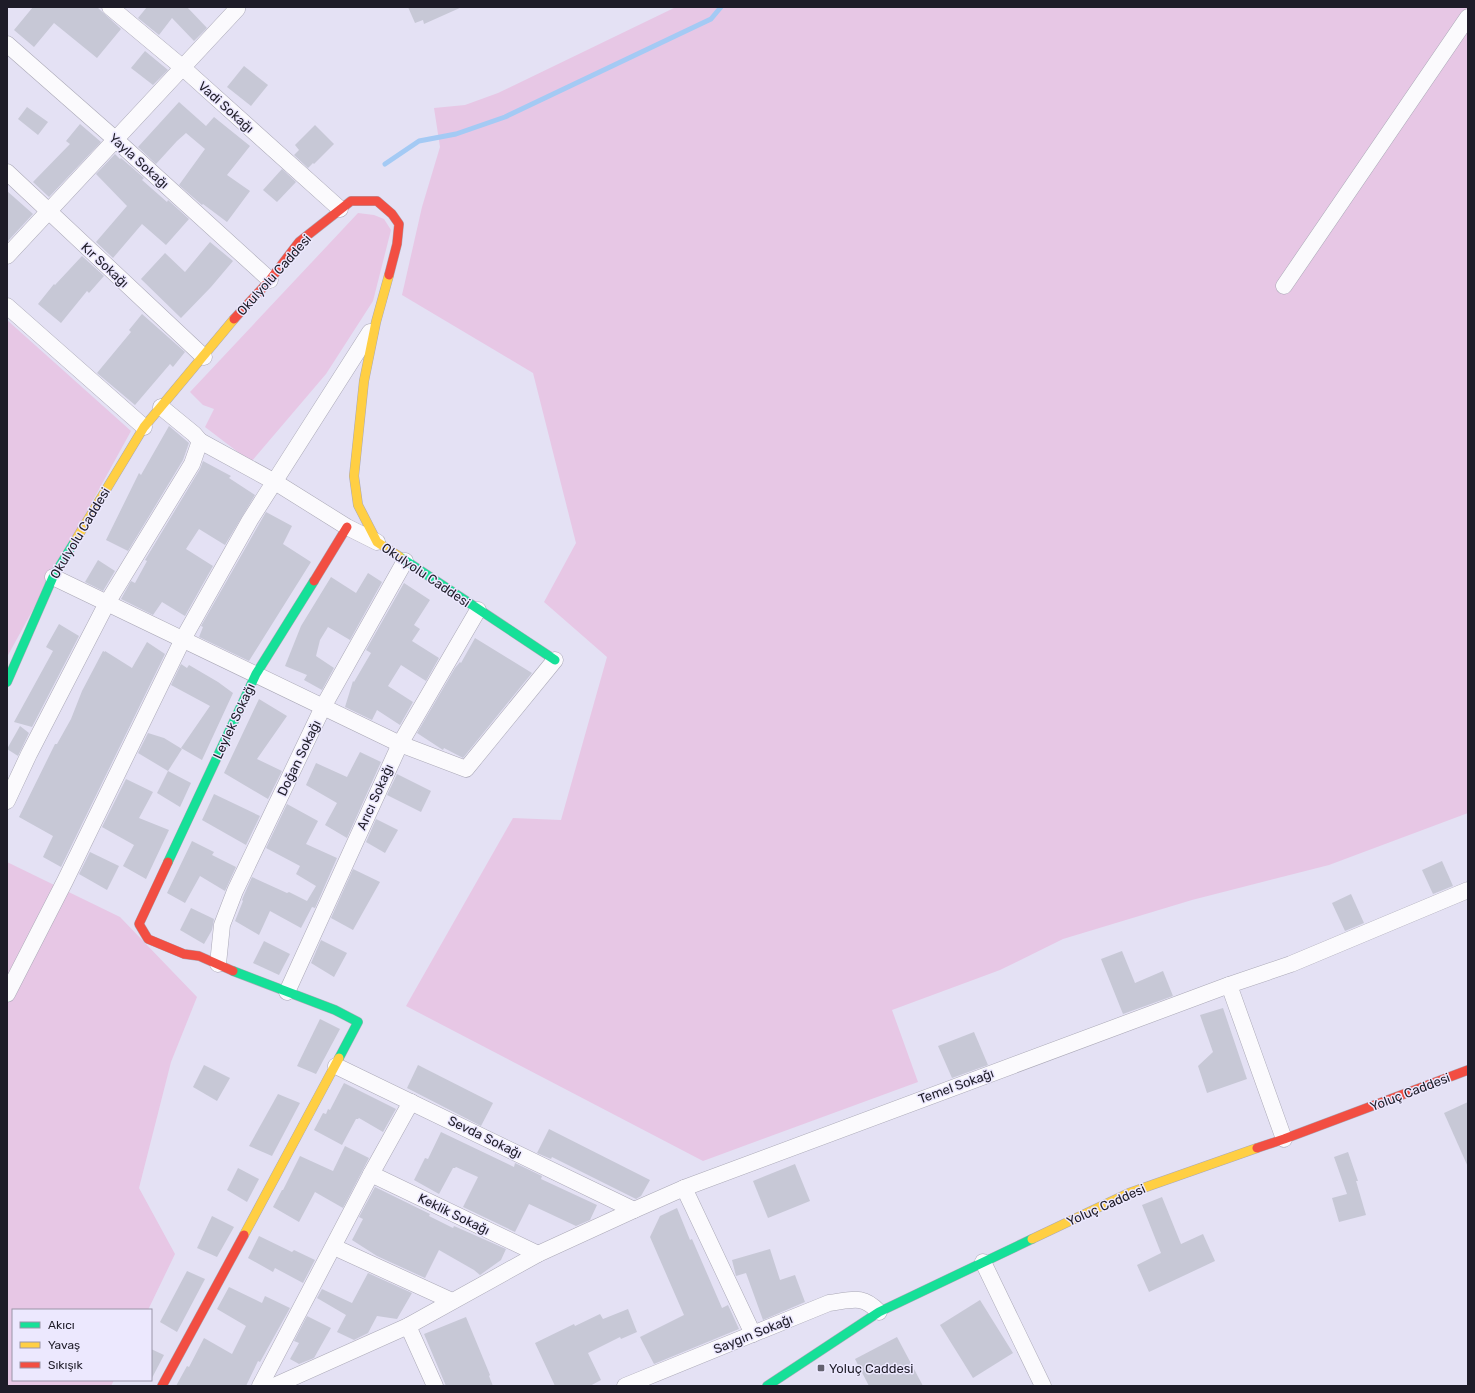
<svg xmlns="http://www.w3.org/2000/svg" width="1475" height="1393" font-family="Rubik,sans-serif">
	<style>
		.green { fill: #e7c7e5 }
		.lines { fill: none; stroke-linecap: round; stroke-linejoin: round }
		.stream { stroke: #a4caf4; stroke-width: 5 }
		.building { fill: #c7c8d6 }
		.street-casing { stroke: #aaa8b6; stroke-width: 17 }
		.fast-casing { stroke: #aaa8b6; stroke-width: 10 }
		.slow-casing { stroke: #aaa8b6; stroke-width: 10 }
		.jam-casing { stroke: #aaa8b6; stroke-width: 10 }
		.street { stroke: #fbfafd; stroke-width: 16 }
		.fast { stroke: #16e098; stroke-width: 9 }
		.slow { stroke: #ffcf43; stroke-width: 9 }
		.jam { stroke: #f24e42; stroke-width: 9 }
		.poi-dot { fill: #63616f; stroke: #ece8fe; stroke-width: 1.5 }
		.labels { text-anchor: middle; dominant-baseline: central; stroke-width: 3; stroke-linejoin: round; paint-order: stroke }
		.street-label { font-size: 13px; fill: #1e1c28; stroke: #ece8fe }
		.poi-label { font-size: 13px; fill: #1e1c28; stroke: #ece8fe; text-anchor: start }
	</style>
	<rect width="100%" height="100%" fill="#e4e1f4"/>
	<g class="green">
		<path d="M 676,7 L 1468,7 L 1468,813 L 1329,865 L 1192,900 L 1063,939 L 1000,970 L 892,1010 L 918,1082 L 703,1161 L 406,1006 L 513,818 L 561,820 L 607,657 L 544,602 L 576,543 L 533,373 L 402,295 L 422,207 L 440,147 L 434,108 L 465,105 L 498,93 Z"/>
		<path d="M 358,213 L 374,215 L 384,219 L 391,230 L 373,301 L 326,374 L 251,462 L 205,427 L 214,409 L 203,405 L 190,392 Z"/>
		<path d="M 7,320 L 131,431 L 7,657 Z"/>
		<path d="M 7,862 L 120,917 L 197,997 L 171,1062 L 139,1188 L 175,1254 L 148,1310 L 13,1310 L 13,1380 L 114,1380 L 111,1386 L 7,1386 Z"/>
	</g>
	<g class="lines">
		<path class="stream" d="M 385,164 L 419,141 L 456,134 L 505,117 L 711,19 L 721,7"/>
	</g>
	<g class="building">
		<path d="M 33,7 L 97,7 L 121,29 L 97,58 L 54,23 L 34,47 L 14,30 Z"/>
		<path d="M 147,7 L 187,7 L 207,28 L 194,41 L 172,18 L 159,35 L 138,18 Z"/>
		<path d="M 408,7 L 462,7 L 424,24 L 423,20 L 415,23 Z"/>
		<path d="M 145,51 L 168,70 L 153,85 L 131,68 Z"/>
		<path d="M 244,66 L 268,85 L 251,106 L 227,87 Z"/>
		<path d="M 179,102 L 206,126 L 214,117 L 250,146 L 227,175 L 250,191 L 227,222 L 203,204 L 202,205 L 179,185 L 205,149 L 186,133 L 177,141 L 156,164 L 138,147 Z"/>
		<path d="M 27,107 L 48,122 L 38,135 L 18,119 Z"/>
		<path d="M 80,124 L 101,142 L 49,197 L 33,182 L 70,144 L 66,141 Z"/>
		<path d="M 315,125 L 334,144 L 314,164 L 313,163 L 308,168 L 294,155 L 299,150 L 295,145 Z"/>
		<path d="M 115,154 L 120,159 L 121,158 L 144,178 L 142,180 L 167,202 L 168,200 L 189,219 L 166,245 L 142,224 L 113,258 L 96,242 L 127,206 L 96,174 Z"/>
		<path d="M 282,169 L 296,182 L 277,202 L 263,190 Z"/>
		<path d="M 7,191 L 33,214 L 7,242 Z"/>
		<path d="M 210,242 L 233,261 L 211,287 L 181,318 L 141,279 L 165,253 L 185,272 Z"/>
		<path d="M 82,256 L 104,276 L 89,293 L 87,291 L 61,323 L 38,304 L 54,284 L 55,285 Z"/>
		<path d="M 142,314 L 185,352 L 173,367 L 170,364 L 135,405 L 97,373 L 131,332 L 129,330 Z"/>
		<path d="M 169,426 L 189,443 L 183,460 L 128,551 L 106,540 L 139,473 L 141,475 Z"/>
		<path d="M 203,461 L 231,476 L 229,478 L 255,495 L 225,545 L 199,529 L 186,549 L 213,566 L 185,616 L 162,602 L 153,615 L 121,599 L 131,581 L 135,583 L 147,561 L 145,560 L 200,469 Z"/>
		<path d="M 266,512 L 292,526 L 283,544 L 311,562 L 249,661 L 199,637 L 203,627 L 201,626 Z"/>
		<path d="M 98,560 L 115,571 L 103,591 L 85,582 Z"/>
		<path d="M 368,573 L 382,582 L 350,640 L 328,627 L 320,640 L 316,656 L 334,668 L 322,690 L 304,680 L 307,675 L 285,666 L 301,626 L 331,577 L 356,593 Z"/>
		<path d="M 404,583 L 430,600 L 414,625 L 420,629 L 412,641 L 439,658 L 426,681 L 401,665 L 388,686 L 413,702 L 400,725 L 377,710 L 372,720 L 345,707 L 353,681 L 354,682 L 371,653 L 366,650 Z"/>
		<path d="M 59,624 L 79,636 L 32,727 L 14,722 L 53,651 L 46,647 Z"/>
		<path d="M 475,638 L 532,673 L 463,758 L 444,748 L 443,750 L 417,733 L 455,668 L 460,662 L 461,663 Z"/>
		<path d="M 147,642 L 165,654 L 61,867 L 43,857 L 53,836 L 19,817 L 55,744 L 57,744 L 71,719 L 82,691 L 103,651 L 105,652 L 105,651 L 132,668 Z"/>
		<path d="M 181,664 L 187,668 L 189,665 L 218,682 L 233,693 L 202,760 L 181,748 L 210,706 L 171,685 Z"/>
		<path d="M 259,699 L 287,716 L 257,759 L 282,771 L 268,799 L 224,773 Z"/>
		<path d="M 20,726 L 29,733 L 18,756 L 7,749 Z"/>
		<path d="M 148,733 L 164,738 L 182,749 L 168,771 L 138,753 Z"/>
		<path d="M 360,752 L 381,762 L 347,838 L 325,825 L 337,803 L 306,785 L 316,763 L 347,777 Z"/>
		<path d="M 168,771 L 191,783 L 180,807 L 157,793 Z"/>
		<path d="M 397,774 L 431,791 L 421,812 L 387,795 Z"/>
		<path d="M 126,779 L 153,792 L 139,818 L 169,830 L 146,879 L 123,866 L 134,845 L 102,827 Z"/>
		<path d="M 214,794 L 260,816 L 246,845 L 202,820 Z"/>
		<path d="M 287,804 L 318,821 L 306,844 L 337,858 L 315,908 L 312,907 L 301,928 L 270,911 L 259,935 L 235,921 L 243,901 L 242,900 L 244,895 L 252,877 L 287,893 L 289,892 L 307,901 L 316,886 L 296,874 L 300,866 L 266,848 Z"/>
		<path d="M 376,819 L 398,830 L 385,853 L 366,842 Z"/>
		<path d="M 192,841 L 214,852 L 212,855 L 236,867 L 225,891 L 200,876 L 185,903 L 167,893 Z"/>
		<path d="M 90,852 L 119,866 L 107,890 L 79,874 Z"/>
		<path d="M 1442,861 L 1453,886 L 1433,894 L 1422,870 Z"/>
		<path d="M 353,869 L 380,882 L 353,930 L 331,918 Z"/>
		<path d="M 1351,894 L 1364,923 L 1345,931 L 1332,903 Z"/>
		<path d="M 191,908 L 214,919 L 212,930 L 204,944 L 180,930 Z"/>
		<path d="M 321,940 L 347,953 L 334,977 L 311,963 Z"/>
		<path d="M 264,941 L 290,954 L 279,975 L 253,963 Z"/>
		<path d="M 1122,951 L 1135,983 L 1163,971 L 1173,996 L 1123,1014 L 1101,959 Z"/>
		<path d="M 1223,1008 L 1247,1079 L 1207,1093 L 1198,1066 L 1213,1052 L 1200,1015 Z"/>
		<path d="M 320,1019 L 340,1029 L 316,1074 L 297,1066 Z"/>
		<path d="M 974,1032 L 988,1065 L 952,1078 L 938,1046 Z"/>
		<path d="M 204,1065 L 230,1078 L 217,1101 L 193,1087 Z"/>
		<path d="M 418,1065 L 493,1103 L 481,1126 L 407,1088 Z"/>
		<path d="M 344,1083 L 396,1109 L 383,1132 L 359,1118 L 358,1119 L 356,1119 L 342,1145 L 314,1130 L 323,1113 L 326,1114 L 328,1109 L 330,1110 Z"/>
		<path d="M 278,1094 L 300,1103 L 272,1156 L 249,1146 Z"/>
		<path d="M 1468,1102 L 1468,1167 L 1444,1113 Z"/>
		<path d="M 549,1129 L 650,1180 L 641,1196 L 636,1199 L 552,1157 L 551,1159 L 537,1153 Z"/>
		<path d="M 441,1132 L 514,1167 L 515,1163 L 542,1176 L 541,1179 L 597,1205 L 590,1220 L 576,1226 L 529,1204 L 515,1232 L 463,1207 L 478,1177 L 456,1167 L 455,1168 L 453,1168 L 439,1194 L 414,1180 L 425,1158 L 428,1159 Z"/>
		<path d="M 345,1146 L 369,1158 L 343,1208 L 315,1192 L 299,1222 L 273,1207 L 282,1190 L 283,1190 L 300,1156 L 333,1171 Z"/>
		<path d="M 1348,1152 L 1358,1181 L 1356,1181 L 1366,1215 L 1339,1222 L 1332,1198 L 1347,1194 L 1334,1157 Z"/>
		<path d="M 795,1164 L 810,1201 L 768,1218 L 753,1181 Z"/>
		<path d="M 238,1168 L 259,1179 L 247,1202 L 227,1190 Z"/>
		<path d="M 375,1187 L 430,1214 L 429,1216 L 453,1228 L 454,1226 L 506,1249 L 501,1260 L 480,1275 L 474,1270 L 439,1250 L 425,1278 L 377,1256 L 352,1240 L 363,1219 L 359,1217 Z"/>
		<path d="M 1162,1197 L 1181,1244 L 1203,1234 L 1215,1261 L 1149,1292 L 1137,1265 L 1161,1253 L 1142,1205 Z"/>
		<path d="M 677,1208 L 690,1240 L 692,1239 L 722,1308 L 728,1305 L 739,1329 L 654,1364 L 640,1337 L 684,1315 L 650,1237 L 660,1216 Z"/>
		<path d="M 212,1216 L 234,1227 L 217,1257 L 197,1248 Z"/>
		<path d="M 259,1236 L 292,1252 L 294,1250 L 315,1260 L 303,1283 L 275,1268 L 273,1272 L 248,1258 Z"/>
		<path d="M 770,1249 L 780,1280 L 795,1275 L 805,1302 L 763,1320 L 746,1273 L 736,1276 L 732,1260 Z"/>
		<path d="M 187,1271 L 205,1279 L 177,1332 L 160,1322 Z"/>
		<path d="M 368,1273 L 412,1293 L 397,1319 L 377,1316 L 368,1333 L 354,1340 L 337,1332 L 346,1315 L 317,1298 L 322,1289 L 352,1303 Z"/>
		<path d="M 229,1287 L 262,1303 L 265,1296 L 290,1308 L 260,1362 L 258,1361 L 246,1386 L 176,1386 L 187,1366 L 189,1367 L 204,1338 L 232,1354 L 246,1326 L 217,1309 Z"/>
		<path d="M 980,1300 L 1013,1353 L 973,1378 L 940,1325 Z"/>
		<path d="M 628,1309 L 637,1332 L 621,1339 L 620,1337 L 588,1353 L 601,1380 L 590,1386 L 555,1386 L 535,1343 L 574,1324 L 575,1326 L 600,1314 L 603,1319 Z"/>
		<path d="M 307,1316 L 331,1328 L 314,1358 L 299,1364 L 290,1359 L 299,1343 L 294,1341 Z"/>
		<path d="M 466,1317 L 490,1375 L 489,1376 L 493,1386 L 446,1386 L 424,1334 Z"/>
		<path d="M 897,1337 L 923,1386 L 869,1386 L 855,1359 Z"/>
		<path d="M 151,1349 L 164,1355 L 152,1378 L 151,1378 Z"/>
	</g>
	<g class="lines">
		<defs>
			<g id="street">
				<path d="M 110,7 L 182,67 L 340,209"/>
				<path d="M 7,44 L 115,139 L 270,280"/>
				<path d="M 7,172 L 204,357"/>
				<path d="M 7,256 L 237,9 L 236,7"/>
				<path d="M 1284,286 L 1468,17"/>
				<path d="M 7,306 L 144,427"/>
				<path d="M 200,441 L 275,482 L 347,527 L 377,542"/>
				<path d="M 53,577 L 400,744 L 466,769 L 555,660"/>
				<path d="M 7,801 L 29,754 L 107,603 L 192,464 L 200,441 L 194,434 L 161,407"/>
				<path d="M 218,964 L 222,925 L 235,891 L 323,707 L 405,561"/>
				<path d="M 1229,985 L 1284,1139"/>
				<path d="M 287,992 L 400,744 L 478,610"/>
				<path d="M 7,994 L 65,881 L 183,639 L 250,520 L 370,332"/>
				<path d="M 336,1066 L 634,1210"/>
				<path d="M 371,1174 L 538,1254"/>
				<path d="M 684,1188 L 1229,985 L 1291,964 L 1468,890"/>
				<path d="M 334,1247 L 452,1301"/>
				<path d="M 983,1262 L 1043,1386"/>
				<path d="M 408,1326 L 435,1386"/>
				<path d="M 260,1386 L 371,1174 L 411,1102"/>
				<path d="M 274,1386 L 408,1326 L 538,1254 L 634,1210 L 684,1188 L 753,1334"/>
				<path d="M 625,1386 L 829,1303 C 852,1300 862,1294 879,1312"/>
			</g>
			<g id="fast">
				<path d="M 400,557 L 555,660"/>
				<path d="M 7,682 L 53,577 L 75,541"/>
				<path d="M 168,862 L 256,674 L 314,581"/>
				<path d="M 233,971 L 335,1010 L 358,1022 L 339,1058"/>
				<path d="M 767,1386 L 879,1312 L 1032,1239"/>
			</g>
			<g id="slow">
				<path d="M 389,275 L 376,322 L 364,381 L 354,476 L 358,505 L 377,542 L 400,557"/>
				<path d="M 75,541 L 144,427 L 234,319"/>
				<path d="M 244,1235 L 339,1058"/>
				<path d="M 1032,1239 L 1129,1193 L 1257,1148"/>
			</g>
			<g id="jam">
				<path d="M 234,319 L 270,280 L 299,242 L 351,201 L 377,201 L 392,214 L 399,224 L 397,244 L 389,275"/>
				<path d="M 314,581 L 347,527"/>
				<path d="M 168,862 L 139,924 L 148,939 L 184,954 L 199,956 L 233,971"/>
				<path d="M 1257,1148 L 1284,1139 L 1468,1070"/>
				<path d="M 162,1386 L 244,1235"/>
			</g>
		</defs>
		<use href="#street" class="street-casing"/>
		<use href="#fast" class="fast-casing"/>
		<use href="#slow" class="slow-casing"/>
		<use href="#jam" class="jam-casing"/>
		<use href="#street" class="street"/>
		<use href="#fast" class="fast"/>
		<use href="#slow" class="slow"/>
		<use href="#jam" class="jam"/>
	</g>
	<rect class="poi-dot" x="817" y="1364" width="8" height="8" rx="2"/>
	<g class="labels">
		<g class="street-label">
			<text transform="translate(226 107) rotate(42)">Vadi Sokağı</text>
			<text transform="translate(139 161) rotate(42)">Yayla Sokağı</text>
			<text transform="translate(105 265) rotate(43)">Kır Sokağı</text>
			<text transform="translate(274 275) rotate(-48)">Okulyolu Caddesi</text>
			<text transform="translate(80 533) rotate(-59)">Okulyolu Caddesi</text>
			<text transform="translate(426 575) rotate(34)">Okulyolu Caddesi</text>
			<text transform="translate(234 721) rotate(-65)">Leylek Sokağı</text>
			<text transform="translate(299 758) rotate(-64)">Doğan Sokağı</text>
			<text transform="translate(375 797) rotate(-66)">Arıcı Sokağı</text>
			<text transform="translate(956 1086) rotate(-20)">Temel Sokağı</text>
			<text transform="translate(1410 1092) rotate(-21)">Yoluç Caddesi</text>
			<text transform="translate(485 1137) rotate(26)">Sevda Sokağı</text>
			<text transform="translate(1106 1205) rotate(-24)">Yoluç Caddesi</text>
			<text transform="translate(454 1214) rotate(26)">Keklik Sokağı</text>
			<text transform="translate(753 1334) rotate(-22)">Saygın Sokağı</text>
		</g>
		<g class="poi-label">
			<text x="829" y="1368">Yoluç Caddesi</text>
		</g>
	</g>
	<rect width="1475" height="1393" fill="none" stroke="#1e1c28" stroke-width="16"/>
	<rect x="12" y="1309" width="140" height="72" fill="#ece8fe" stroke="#9a96a8"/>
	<rect x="20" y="1322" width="20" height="6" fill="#16e098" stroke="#9a96a8"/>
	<text x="48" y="1329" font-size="12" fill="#1e1c28">Akıcı</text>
	<rect x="20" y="1342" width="20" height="6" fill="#ffcf43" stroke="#9a96a8"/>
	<text x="48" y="1349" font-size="12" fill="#1e1c28">Yavaş</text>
	<rect x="20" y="1362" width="20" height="6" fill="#f24e42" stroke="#9a96a8"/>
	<text x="48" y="1369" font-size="12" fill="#1e1c28">Sıkışık</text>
</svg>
